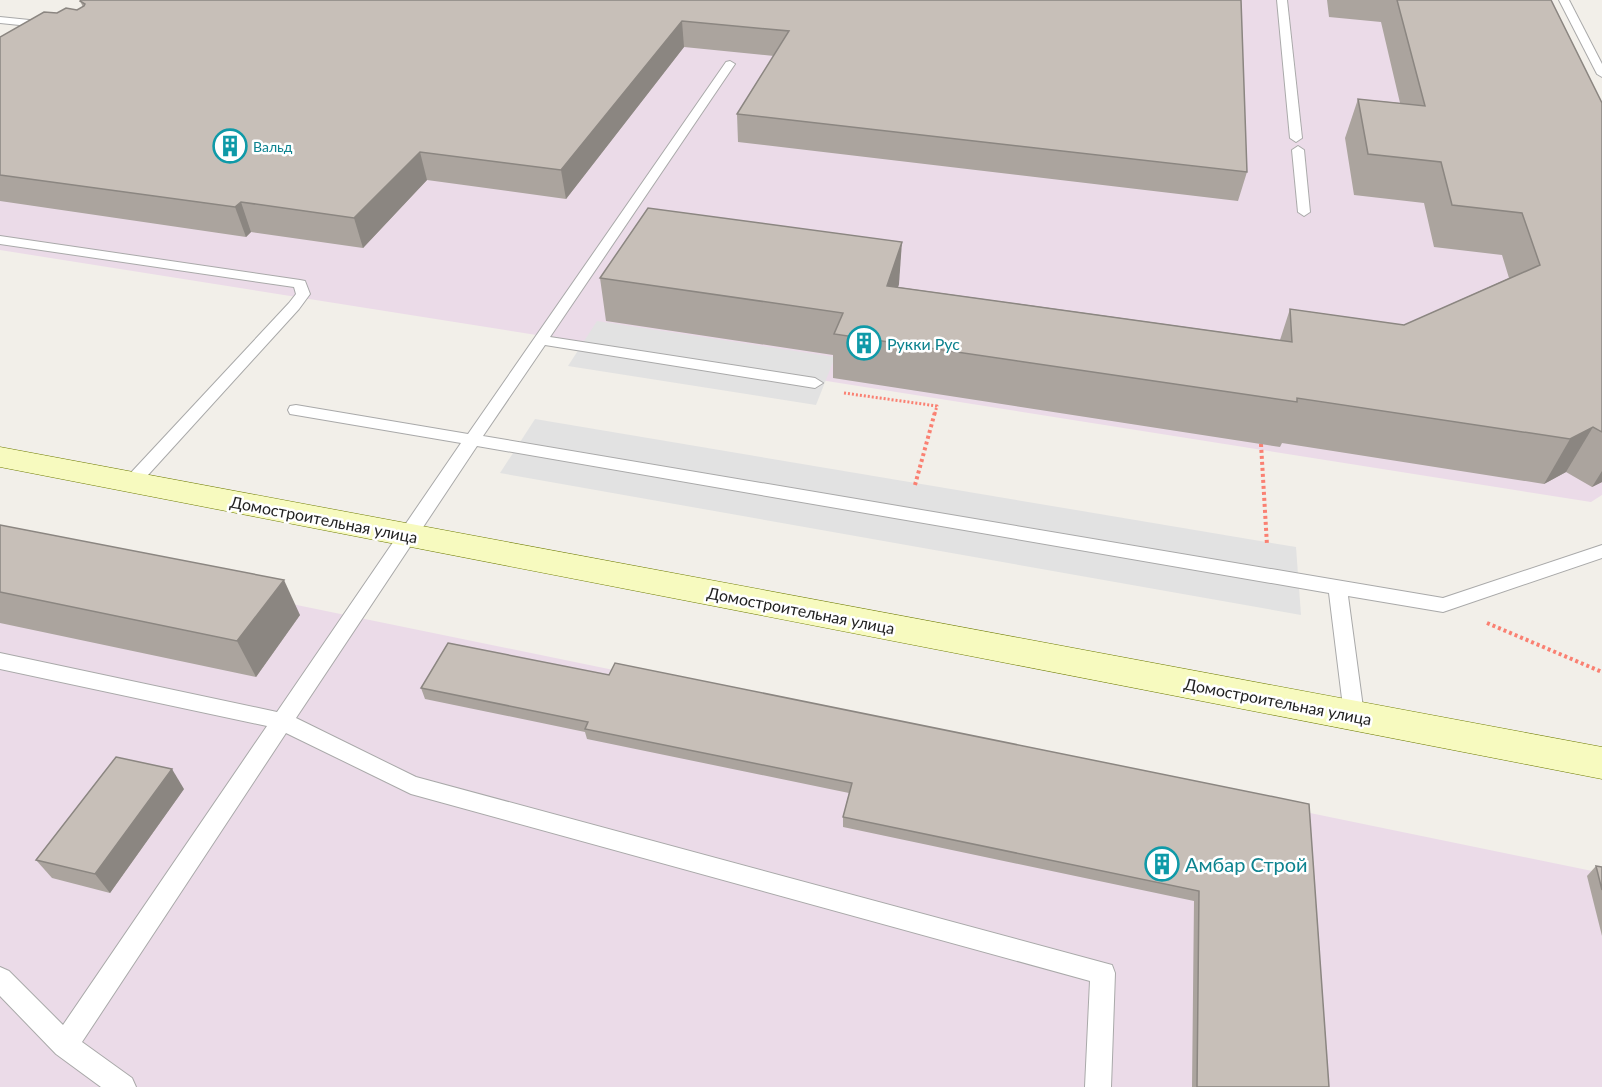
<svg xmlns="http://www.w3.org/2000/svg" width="1602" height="1087" font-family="Lato,sans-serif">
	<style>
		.industrial { fill: #ebdbe8 }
		.parking { fill: #e2e2e2 }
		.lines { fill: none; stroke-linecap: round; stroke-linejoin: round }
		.lane-casing { stroke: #a9a9a9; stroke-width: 2 }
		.secondary-casing { stroke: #707d05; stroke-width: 1 }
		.path-far1 { stroke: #fa8072; stroke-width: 3; stroke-dasharray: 2 2; stroke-linecap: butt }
		.path { stroke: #fa8072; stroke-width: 4; stroke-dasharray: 3 3; stroke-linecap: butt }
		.lane { fill: #fff; fill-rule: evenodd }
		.secondary { fill: #f7fabf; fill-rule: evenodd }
		.wall { fill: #aba49e }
		.shaded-wall { fill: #8b8681 }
		.building { fill: #c7bfb8; stroke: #8b8681; stroke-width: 1.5 }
		.labels { text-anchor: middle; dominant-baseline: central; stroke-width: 5; stroke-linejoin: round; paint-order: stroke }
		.far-culture-label { font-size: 14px; fill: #0d838f; stroke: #fff; text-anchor: start }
		.culture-label { font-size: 16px; fill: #0d838f; stroke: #fff; text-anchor: start }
		.street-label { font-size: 16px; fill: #222; stroke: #fff }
		.near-culture-label { font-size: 20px; fill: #0d838f; stroke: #fff; text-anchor: start }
	</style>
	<rect width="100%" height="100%" fill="#f2efe9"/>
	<g class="industrial">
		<path d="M 106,0 L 1552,0 L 1602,107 L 1602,495 L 1591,502 L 0,250 L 0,61 Z"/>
		<path d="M 0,544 L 1602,873 L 1602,1087 L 0,1087 Z"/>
	</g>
	<g class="parking">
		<path d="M 597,321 L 835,357 L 816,405 L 568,366 Z"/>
		<path d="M 535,419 L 1296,547 L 1301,615 L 500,473 Z"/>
	</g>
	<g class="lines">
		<defs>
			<g id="lane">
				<path d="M 1277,0 L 1287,0 L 1302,138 L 1296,142 L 1290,138 Z"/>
				<path d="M 1559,0 L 1569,0 L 1602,64 L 1602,77 L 1597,74 Z"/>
				<path d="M 0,17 L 49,22 L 54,25 L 49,28 L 0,23 Z"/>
				<path d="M 730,61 L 735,64 L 550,337 L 815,378 L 823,383 L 815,388 L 545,345 L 483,436 L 1443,598 L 1602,545 L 1602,558 L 1443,612 L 1348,596 L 1364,715 L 1361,721 L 1354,723 L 1347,721 L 1344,715 L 1329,593 L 477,446 L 296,718 L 416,777 L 1112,965 L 1115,973 L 1111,1087 L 1085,1087 L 1090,981 L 411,794 L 286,733 L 82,1042 L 132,1078 L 136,1087 L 101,1087 L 56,1054 L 0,996 L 0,967 L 9,971 L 63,1025 L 267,726 L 0,669 L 0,653 L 277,712 L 461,443 L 296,415 L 290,414 L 288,410 L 290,406 L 296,405 L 468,434 L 726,62 Z"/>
				<path d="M 1298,146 L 1304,150 L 1310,212 L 1304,216 L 1298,212 L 1292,150 Z"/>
				<path d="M 0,236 L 300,280 L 305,281 L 310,294 L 299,309 L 138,486 L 126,486 L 123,482 L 126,478 L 289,303 L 296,294 L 294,287 L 0,244 Z"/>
			</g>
			<path id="secondary" d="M 0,447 L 1602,747 L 1602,779 L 0,467 Z"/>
		</defs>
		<use href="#lane" class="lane-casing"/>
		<use href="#secondary" class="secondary-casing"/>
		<path class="path-far1" d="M 844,393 L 937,406 L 935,413"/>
		<g class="path">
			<path d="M 1261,444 L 1267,545"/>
			<path d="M 915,485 L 935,412"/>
			<path d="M 1487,623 L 1602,672"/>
		</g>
		<use href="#lane" class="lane"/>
		<use href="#secondary" class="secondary"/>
	</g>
	<g class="wall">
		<path d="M 1241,0 L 1247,172 L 1238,201 L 738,142 L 737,114 L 774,56 L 684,47 L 566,199 L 427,180 L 363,248 L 251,232 L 246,237 L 0,201 L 0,37 L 57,13 L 77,10 L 83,7 L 80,1 Z"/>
		<path d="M 1327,0 L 1551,0 L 1602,103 L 1602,482 L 1592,487 L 1566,472 L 1544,484 L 1282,443 L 1280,447 L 833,378 L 833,355 L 606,321 L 600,278 L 899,284 L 898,287 L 1280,340 L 1290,309 L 1404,325 L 1509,278 L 1502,255 L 1434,247 L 1424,203 L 1354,195 L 1345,138 L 1358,99 L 1400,103 L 1381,22 L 1329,17 Z"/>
		<path d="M 0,525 L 300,615 L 256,677 L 0,623 Z"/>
		<path d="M 609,675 L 1309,804 L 1329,1087 L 1192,1087 L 1194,901 L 843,827 L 843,817 L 849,793 L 587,739 L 585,732 L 425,699 L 421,688 Z"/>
		<path d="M 184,789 L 110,893 L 52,878 L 36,860 Z"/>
		<path d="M 1596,866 L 1602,867 L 1602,936 L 1587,876 Z"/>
	</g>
	<g class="shaded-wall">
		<path d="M 682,21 L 684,47 L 566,199 L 561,170 Z"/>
		<path d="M 420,152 L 427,180 L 363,248 L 354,218 Z"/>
		<path d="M 241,202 L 251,232 L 246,237 L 235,207 Z"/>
		<path d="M 902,242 L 899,284 L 884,329 L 887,286 Z"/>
		<path d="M 1593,427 L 1566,472 L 1544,484 L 1570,439 Z"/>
		<path d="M 1602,471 L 1602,482 L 1592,487 Z"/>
		<path d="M 284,580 L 300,615 L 256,677 L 237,641 Z"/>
		<path d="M 172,769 L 184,789 L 110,893 L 95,874 Z"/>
	</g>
	<g class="building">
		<path d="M 81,0 L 1241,0 L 1247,172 L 737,114 L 789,31 L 682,21 L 561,170 L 420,152 L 354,218 L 241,202 L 235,207 L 0,175 L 0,37 L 44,12 L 57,13 L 66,8 L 77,10 L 84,6 L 85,4 L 80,1 Z"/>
		<path d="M 1397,0 L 1551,0 L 1602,103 L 1602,432 L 1593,427 L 1570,439 L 1297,398 L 1297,402 L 834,334 L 843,313 L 600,278 L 648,208 L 902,242 L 887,286 L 1292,342 L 1290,309 L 1404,325 L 1540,265 L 1522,213 L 1452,205 L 1441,162 L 1368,154 L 1358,99 L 1425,106 Z"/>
		<path d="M 0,525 L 284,580 L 237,641 L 0,592 Z"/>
		<path d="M 448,643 L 609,675 L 615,663 L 1309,804 L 1329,1087 L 1197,1087 L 1199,891 L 843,817 L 852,783 L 585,729 L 588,722 L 421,688 Z"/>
		<path d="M 116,757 L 172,769 L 95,874 L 36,860 Z"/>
		<path d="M 1596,866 L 1602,867 L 1602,890 Z"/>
	</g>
	<defs>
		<symbol id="building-ring" viewBox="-11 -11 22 22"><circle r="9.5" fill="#fff" stroke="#0f9aa8" stroke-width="1.5"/><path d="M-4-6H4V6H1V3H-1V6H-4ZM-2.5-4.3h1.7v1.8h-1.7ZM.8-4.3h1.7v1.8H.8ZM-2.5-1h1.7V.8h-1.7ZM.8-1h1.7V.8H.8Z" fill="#0f9aa8"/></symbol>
	</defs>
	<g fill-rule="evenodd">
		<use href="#building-ring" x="211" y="127" width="38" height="38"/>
		<use href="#building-ring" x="845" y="324" width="38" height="38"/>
		<use href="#building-ring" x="1143" y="845" width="38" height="38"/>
	</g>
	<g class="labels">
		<g class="far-culture-label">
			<text x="253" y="146">Вальд</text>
		</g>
		<g class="culture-label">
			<text x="887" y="343">Рукки Рус</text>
		</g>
		<g class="street-label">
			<text transform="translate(324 519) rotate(11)">Домостроительная улица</text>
			<text transform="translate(801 610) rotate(11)">Домостроительная улица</text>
			<text transform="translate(1278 701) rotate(11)">Домостроительная улица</text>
		</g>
		<g class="near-culture-label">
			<text x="1185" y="864">Амбар Строй</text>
		</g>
	</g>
</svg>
